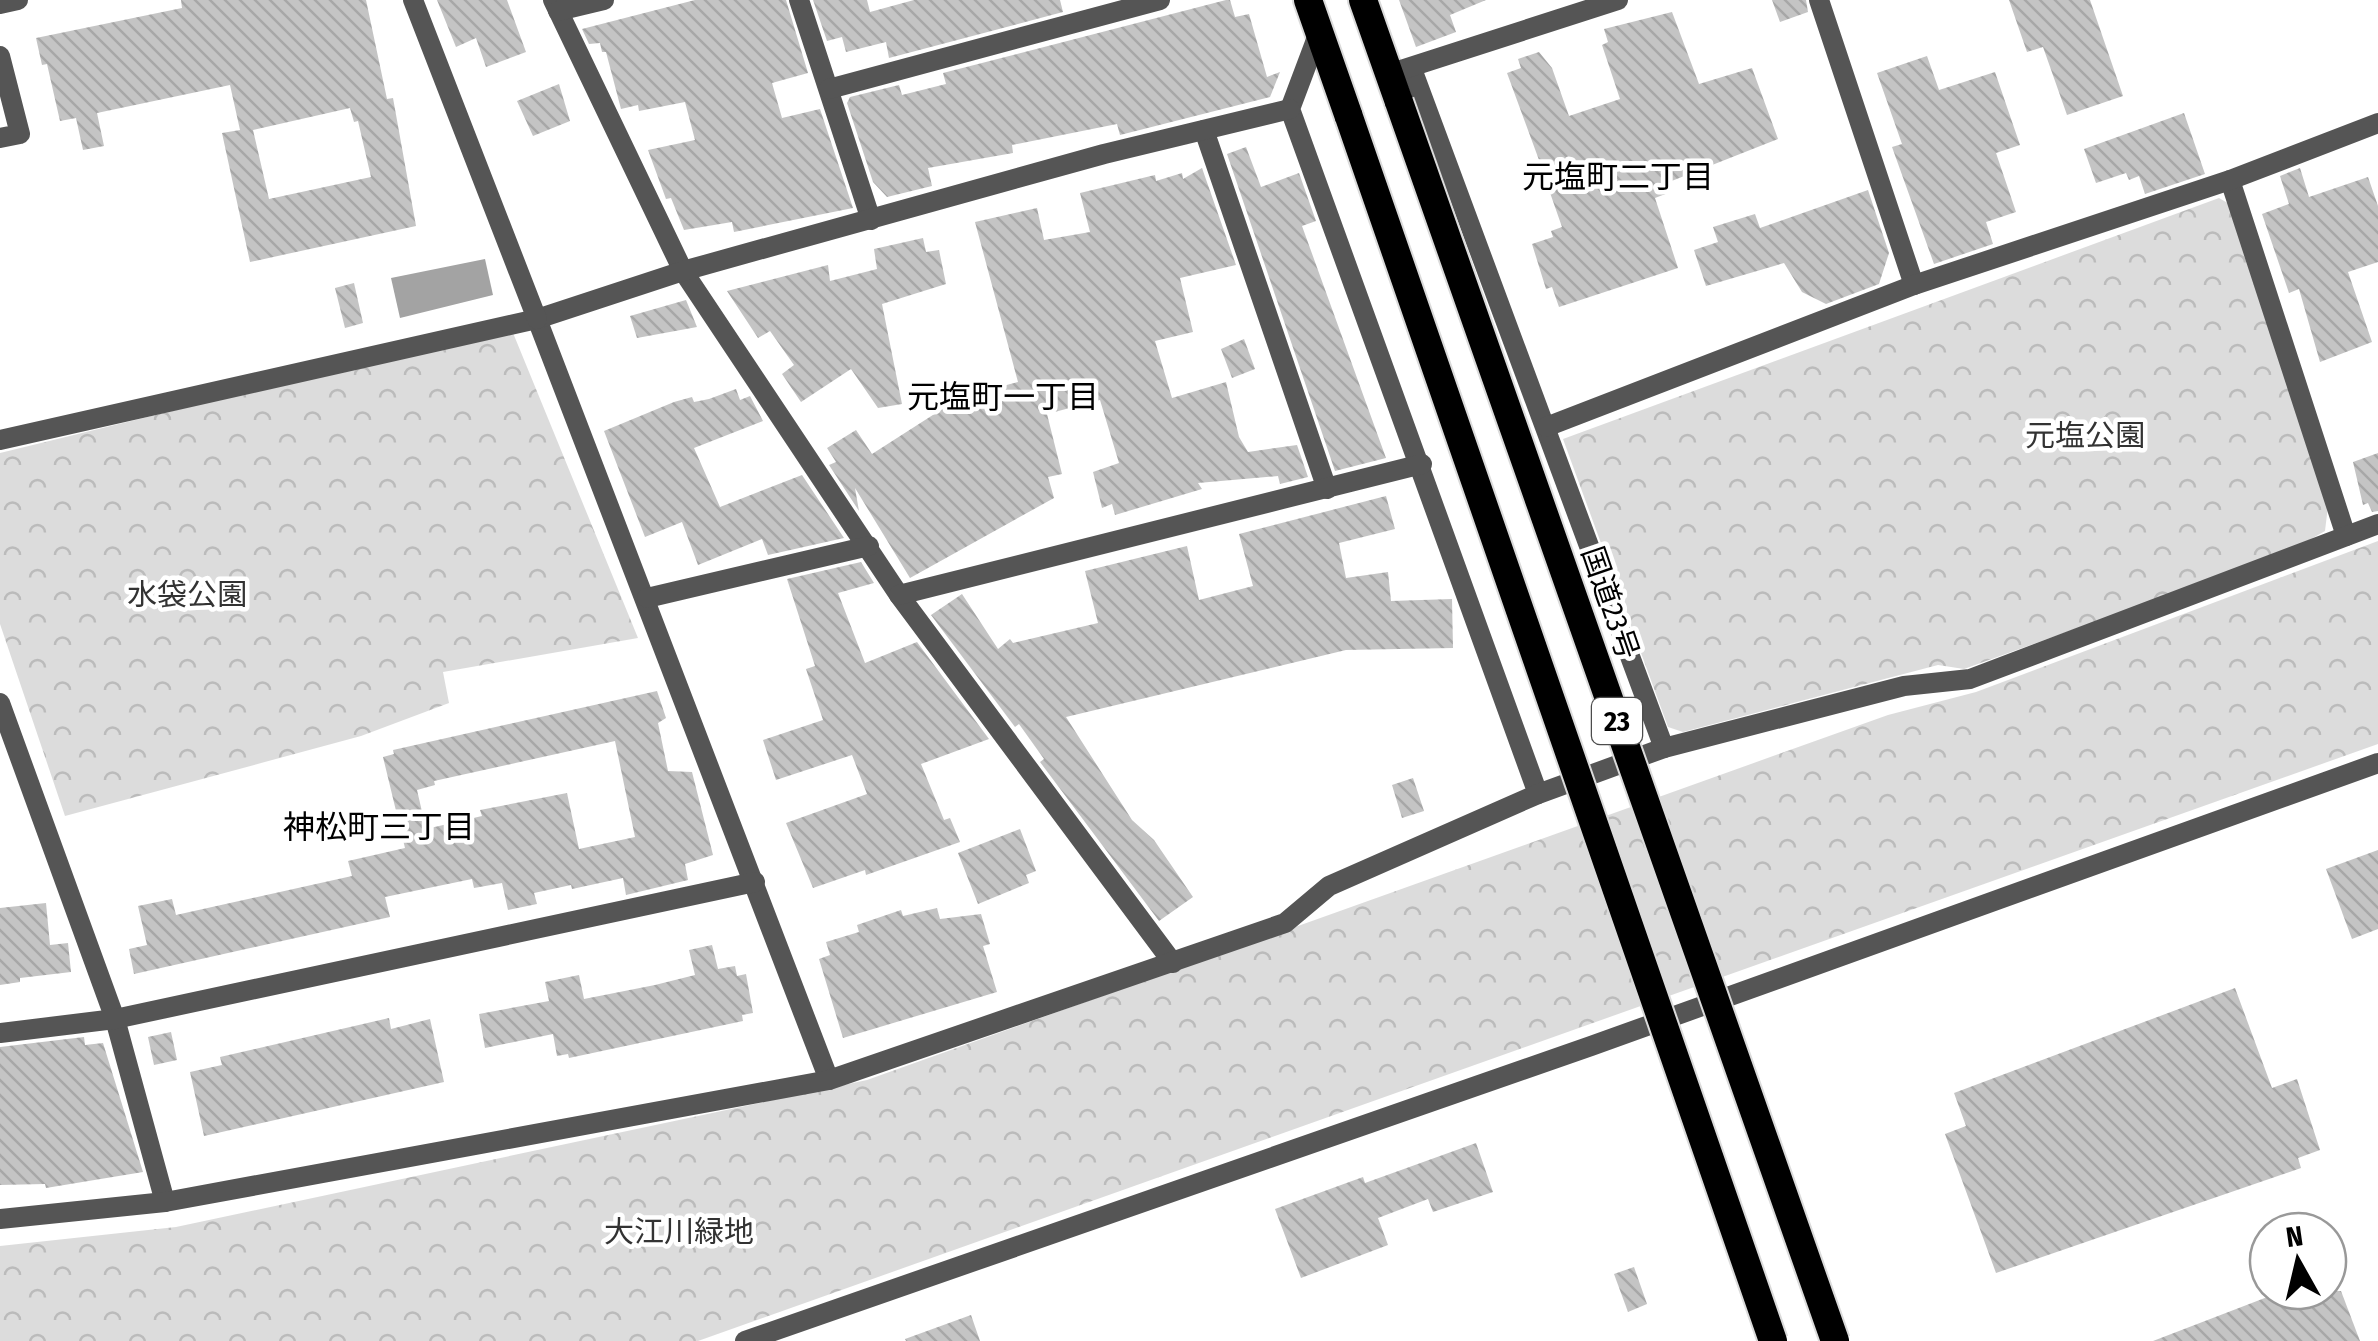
<svg xmlns="http://www.w3.org/2000/svg" width="2378" height="1341" font-family="'Fira Sans Condensed','Noto Sans JP',sans-serif">
	<style>
		.park { fill: url(#park-crowns) }
		.water { fill: #a3a3a3 }
		.building { fill: url(#building-back-hatch); fill-rule: evenodd }
		.lines { fill: none; stroke-linecap: round; stroke-linejoin: round }
		.trunk-casing { stroke: #dbdbdb; stroke-width: 32 }
		.minor { stroke: #555; stroke-width: 20 }
		.tertiary { stroke: #555; stroke-width: 20 }
		.trunk { stroke: #000; stroke-width: 28 }
		.trunk-bridge-casing { stroke: #dbdbdb; stroke-width: 32; stroke-linecap: butt }
		.trunk-bridge { stroke: #000; stroke-width: 28 }
		.labels { text-anchor: middle; dominant-baseline: central; stroke-width: 9; stroke-linejoin: round; paint-order: stroke }
		.shield { fill: #fff; stroke: #4c4c4c; stroke-width: 2.5 }
		.shield-label { font-size: 28px; font-weight: bold; fill: #000 }
		.park-label { font-size: 30px; fill: #333; stroke: #fff }
		.street-label { font-size: 30px; fill: #000; stroke: #fff }
		.neighbourhood-label { font-size: 32px; fill: #000; stroke: #fff }
	</style>
	<defs>
		<pattern id="park-crowns" width="20" height="18" patternUnits="userSpaceOnUse" patternTransform="scale(2.5)"><rect width="20" height="18" fill="#dcdcdc"/><path d="M2 6a3 3 0 1 1 6 0M12 15a3 3 0 1 1 6 0" fill="none" stroke="#bbb"/></pattern>
		<pattern id="building-back-hatch" width="6" height="6" patternUnits="userSpaceOnUse" patternTransform="scale(2.5)"><rect width="6" height="6" fill="#c4c4c4"/><path d="M-1 5l2 2M0 0l6 6M5-1l2 2" fill="none" stroke="#a7a7a7"/></pattern>
	</defs>
	<rect width="100%" height="100%" fill="#fff"/>
	<g class="park">
		<path d="M 2219,198 L 2231,205 L 2328,506 L 2325,531 L 2290,551 L 1964,669 L 1938,665 L 1683,732 L 1668,727 L 1563,439 Z"/>
		<path d="M 511,328 L 638,638 L 443,672 L 449,703 L 361,736 L 65,816 L 0,624 L 0,453 Z"/>
		<path d="M 2378,541 L 2378,744 L 698,1341 L 0,1341 L 0,1246 L 176,1227 L 867,1080 L 1888,715 L 1976,692 Z"/>
	</g>
	<path class="water" d="M 485,259 L 493,295 L 400,318 L 391,278 Z"/>
	<g class="building">
		<path d="M 181,0 L 366,0 L 387,99 L 393,98 L 416,226 L 250,262 L 222,133 L 240,130 L 230,85 L 97,113 L 104,146 L 83,150 L 76,118 L 60,121 L 47,64 L 42,65 L 36,38 L 182,8 ZM 350,108 L 354,122 L 358,121 L 371,177 L 269,199 L 253,130 Z"/>
		<path d="M 437,0 L 507,0 L 526,52 L 486,67 L 476,38 L 456,47 Z"/>
		<path d="M 695,0 L 786,0 L 808,73 L 772,83 L 782,118 L 820,109 L 853,208 L 734,232 L 732,222 L 684,230 L 671,198 L 666,199 L 648,150 L 695,140 L 685,102 L 639,111 L 638,105 L 621,109 L 606,52 L 602,52 L 600,43 L 589,44 L 582,29 Z"/>
		<path d="M 813,0 L 867,0 L 870,12 L 914,0 L 1060,0 L 1063,12 L 889,58 L 886,42 L 846,52 L 842,37 L 827,41 Z"/>
		<path d="M 1226,0 L 1230,0 L 1235,17 L 1249,14 L 1267,77 L 1280,72 L 1270,97 L 1120,135 L 1117,124 L 1012,145 L 1013,153 L 928,168 L 932,186 L 887,197 L 873,182 L 847,103 L 850,97 L 899,85 L 902,95 L 946,84 L 943,73 Z"/>
		<path d="M 1399,0 L 1486,0 L 1450,15 L 1456,32 L 1416,47 Z"/>
		<path d="M 1772,0 L 1806,0 L 1808,12 L 1780,22 Z"/>
		<path d="M 2009,0 L 2090,0 L 2123,96 L 2067,115 L 2043,47 L 2027,52 Z"/>
		<path d="M 1672,12 L 1699,84 L 1752,68 L 1778,139 L 1664,184 L 1668,193 L 1655,198 L 1678,268 L 1559,307 L 1552,287 L 1546,289 L 1532,244 L 1553,237 L 1551,231 L 1562,227 L 1548,187 L 1538,190 L 1528,164 L 1539,160 L 1507,73 L 1521,68 L 1518,59 L 1539,52 L 1552,68 L 1569,116 L 1620,99 L 1602,45 L 1608,42 L 1604,29 Z"/>
		<path d="M 1927,56 L 1939,90 L 1995,72 L 2020,145 L 1996,153 L 2016,212 L 1986,222 L 1993,244 L 1934,264 L 1892,147 L 1902,144 L 1877,73 Z"/>
		<path d="M 559,84 L 570,121 L 533,136 L 517,101 Z"/>
		<path d="M 2184,113 L 2205,174 L 2145,194 L 2139,176 L 2129,180 L 2126,173 L 2096,183 L 2084,149 Z"/>
		<path d="M 1246,147 L 1261,187 L 1299,173 L 1316,221 L 1302,226 L 1386,458 L 1335,471 L 1227,154 Z"/>
		<path d="M 1202,168 L 1236,265 L 1180,278 L 1193,332 L 1155,341 L 1172,398 L 1226,382 L 1239,437 L 1248,452 L 1297,445 L 1308,477 L 1280,484 L 1278,476 L 1198,483 L 1202,489 L 1115,515 L 1112,504 L 1102,508 L 1093,472 L 1119,463 L 1100,400 L 1047,414 L 1062,474 L 1048,477 L 1054,498 L 910,578 L 855,488 L 859,511 L 829,465 L 836,462 L 827,448 L 856,430 L 872,454 L 961,397 L 1018,382 L 975,222 L 1037,208 L 1044,240 L 1090,232 L 1080,193 L 1155,175 L 1156,181 L 1182,173 L 1183,179 Z"/>
		<path d="M 2300,168 L 2309,197 L 2368,177 L 2378,206 L 2378,262 L 2348,272 L 2372,342 L 2320,362 L 2299,289 L 2289,293 L 2262,214 L 2289,204 L 2280,176 Z"/>
		<path d="M 1868,190 L 1889,253 L 1879,284 L 1826,304 L 1802,292 L 1784,263 L 1706,286 L 1694,250 L 1718,242 L 1713,227 L 1755,214 L 1760,228 Z"/>
		<path d="M 923,238 L 926,252 L 939,250 L 946,284 L 882,304 L 902,404 L 878,408 L 851,369 L 801,402 L 782,374 L 794,365 L 770,331 L 758,338 L 727,291 L 828,265 L 830,281 L 877,269 L 874,249 Z"/>
		<path d="M 354,283 L 363,323 L 345,328 L 335,288 Z"/>
		<path d="M 686,300 L 697,327 L 637,338 L 630,316 Z"/>
		<path d="M 1244,339 L 1255,369 L 1232,378 L 1221,349 Z"/>
		<path d="M 736,389 L 740,400 L 750,396 L 763,421 L 694,448 L 720,507 L 802,475 L 844,538 L 768,555 L 762,539 L 698,565 L 682,522 L 645,537 L 604,431 L 674,402 L 692,397 L 694,402 L 709,399 Z"/>
		<path d="M 2378,453 L 2378,511 L 2372,512 L 2368,503 L 2363,505 L 2353,462 Z"/>
		<path d="M 1386,496 L 1395,529 L 1339,543 L 1346,578 L 1388,572 L 1391,601 L 1452,599 L 1453,648 L 1346,650 L 1066,717 L 1132,820 L 1154,840 L 1193,897 L 1159,921 L 1040,762 L 1044,759 L 1019,724 L 1015,727 L 931,615 L 962,594 L 998,649 L 1010,639 L 1013,643 L 1098,623 L 1085,571 L 1187,546 L 1199,600 L 1253,586 L 1239,534 Z"/>
		<path d="M 861,562 L 874,583 L 838,593 L 865,663 L 917,642 L 989,739 L 921,764 L 944,820 L 950,818 L 960,842 L 866,875 L 865,870 L 813,888 L 786,823 L 867,794 L 852,755 L 776,780 L 763,740 L 823,720 L 806,669 L 815,666 L 787,579 Z"/>
		<path d="M 657,691 L 666,718 L 658,723 L 668,771 L 692,772 L 713,855 L 685,864 L 688,880 L 626,895 L 623,878 L 572,889 L 571,885 L 534,893 L 537,904 L 508,910 L 502,883 L 474,888 L 472,879 L 385,897 L 390,917 L 134,974 L 129,949 L 147,945 L 138,906 L 172,899 L 176,915 L 352,876 L 348,861 L 405,848 L 383,757 L 394,754 L 393,750 ZM 615,741 L 635,837 L 579,849 L 567,793 L 480,810 L 482,816 L 426,829 L 417,790 L 435,785 L 434,781 Z"/>
		<path d="M 1413,778 L 1424,811 L 1402,818 L 1392,785 Z"/>
		<path d="M 1020,829 L 1036,871 L 1026,875 L 1029,883 L 978,904 L 958,853 Z"/>
		<path d="M 2378,850 L 2378,929 L 2352,939 L 2326,869 Z"/>
		<path d="M 46,903 L 50,945 L 68,943 L 71,972 L 20,978 L 20,982 L 0,985 L 0,908 Z"/>
		<path d="M 937,908 L 940,919 L 981,914 L 990,944 L 983,946 L 997,992 L 843,1038 L 819,959 L 830,955 L 826,942 L 859,932 L 857,925 L 901,910 L 903,916 Z"/>
		<path d="M 712,945 L 718,969 L 735,966 L 737,976 L 746,974 L 753,1013 L 742,1015 L 743,1021 L 569,1058 L 568,1054 L 557,1056 L 553,1034 L 485,1048 L 479,1014 L 549,1001 L 545,982 L 579,975 L 584,999 L 655,985 L 695,975 L 689,950 Z"/>
		<path d="M 2235,988 L 2272,1088 L 2297,1079 L 2320,1150 L 2298,1158 L 2301,1168 L 1996,1273 L 1945,1134 L 1966,1126 L 1954,1093 Z"/>
		<path d="M 389,1018 L 391,1029 L 430,1019 L 444,1082 L 204,1136 L 190,1072 L 222,1065 L 220,1057 Z"/>
		<path d="M 171,1032 L 177,1060 L 154,1065 L 148,1037 Z"/>
		<path d="M 84,1037 L 85,1045 L 103,1043 L 143,1172 L 46,1188 L 45,1184 L 0,1185 L 0,1047 Z"/>
		<path d="M 1476,1143 L 1493,1192 L 1433,1212 L 1428,1199 L 1378,1218 L 1388,1245 L 1301,1278 L 1275,1209 L 1363,1177 L 1365,1183 Z"/>
		<path d="M 1634,1267 L 1647,1304 L 1628,1312 L 1614,1274 Z"/>
		<path d="M 2283,1291 L 2341,1291 L 2360,1341 L 2153,1341 Z"/>
		<path d="M 971,1315 L 980,1341 L 906,1341 L 905,1339 Z"/>
	</g>
	<g class="lines">
		<defs>
			<g id="trunk">
				<path d="M 1308,0 L 1349,117"/>
				<path d="M 1363,0 L 1399,102"/>
			</g>
		</defs>
		<use href="#trunk" class="trunk-casing"/>
		<g class="minor">
			<path d="M 553,0 L 683,271 L 899,595 L 1173,963"/>
			<path d="M 799,0 L 871,220"/>
			<path d="M 1819,0 L 1914,285"/>
			<path d="M 0,4 L 18,0"/>
			<path d="M 558,11 L 604,0"/>
			<path d="M 1319,32 L 1290,109 L 1538,794"/>
			<path d="M 0,56 L 20,134 L 0,138"/>
			<path d="M 1412,69 L 1664,748"/>
			<path d="M 1401,70 L 1618,0"/>
			<path d="M 829,89 L 1160,0"/>
			<path d="M 1204,130 L 1327,489"/>
			<path d="M 2230,180 L 2346,536"/>
			<path d="M 537,319 L 829,1080"/>
			<path d="M 1546,427 L 1914,285 L 2230,180 L 2378,123"/>
			<path d="M 0,440 L 537,319 L 683,271 L 1104,154 L 1290,109"/>
			<path d="M 899,595 L 1422,464"/>
			<path d="M 647,598 L 869,546"/>
			<path d="M 0,703 L 115,1019 L 165,1202"/>
			<path d="M 0,1033 L 115,1019 L 755,882"/>
			<path d="M 0,1219 L 165,1202 L 829,1080 L 1285,923 L 1329,886 L 1538,794 L 1664,748 L 1904,686 L 1970,679 L 2378,524"/>
			<path d="M 745,1341 L 1591,1046 L 2378,763"/>
		</g>
		<path class="tertiary" d="M 413,0 L 537,319"/>
		<use href="#trunk" class="trunk"/>
		<defs>
			<g id="trunk-bridge">
				<path d="M 1399,102 L 1835,1341"/>
				<path d="M 1349,117 L 1773,1341"/>
			</g>
		</defs>
		<use href="#trunk-bridge" class="trunk-bridge-casing"/>
		<use href="#trunk-bridge" class="trunk-bridge"/>
	</g>
	<g class="labels">
		<rect class="shield" x="1592" y="698" width="50" height="46" rx="8"/>
		<g class="shield-label">
			<text x="1617" y="721">23</text>
		</g>
		<g class="park-label">
			<text x="2085" y="436">元塩公園</text>
			<text x="187" y="595">水袋公園</text>
			<text x="679" y="1232">大江川緑地</text>
		</g>
		<g class="street-label">
			<text transform="translate(1610 603) rotate(71)">国道23号</text>
		</g>
		<g class="neighbourhood-label">
			<text x="1618" y="177">元塩町二丁目</text>
			<text x="1003" y="397">元塩町一丁目</text>
			<text x="379" y="827">神松町三丁目</text>
		</g>
	</g>
	<g transform="translate(2298 1261) rotate(352)"><circle r="48" fill="#ffffff" stroke="#999999" stroke-width="2.5"/>
	<path d="M0-8L18 38L0 25L-18 38Z" fill="#000000"/>
	<text y="-15" font-size="28" font-weight="bold" text-anchor="middle" fill="#000000">N</text>
	</g>
</svg>
